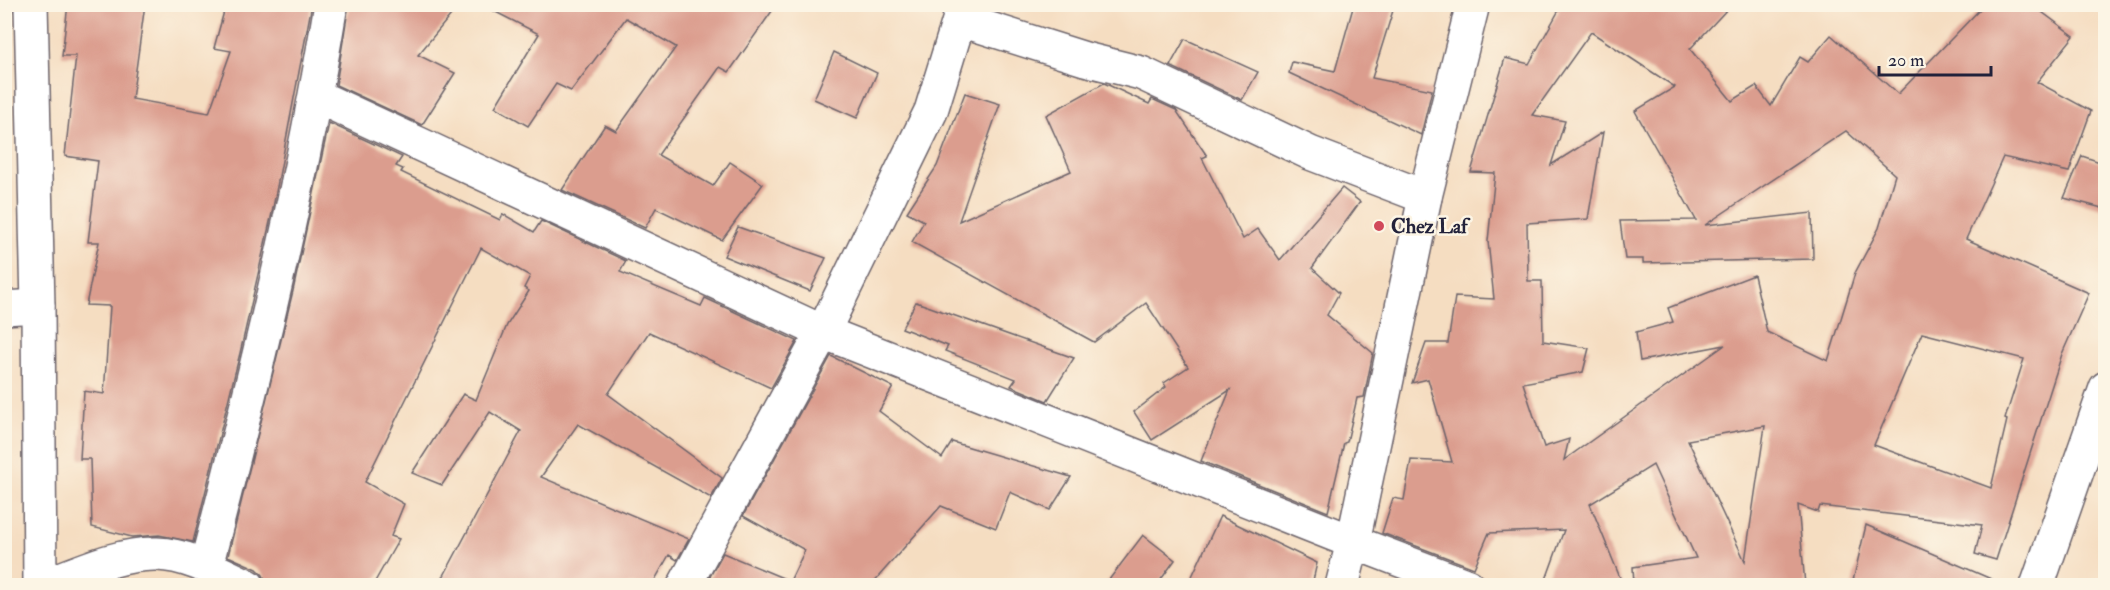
<svg xmlns="http://www.w3.org/2000/svg" width="2110" height="590" font-family="'IM FELL Double Pica',serif">
	<style>
		.building { fill: #db9d8e; fill-rule: evenodd }
		.lines { fill: none; stroke-linecap: round; stroke-linejoin: round }
		.street-casing { stroke: #6c636a; stroke-width: 36 }
		.secondary-casing { stroke: #6c636a; stroke-width: 36 }
		.street { stroke: #fff; stroke-width: 33 }
		.secondary { stroke: #fff; stroke-width: 33 }
		.poi-dot { fill: #d1495b; stroke: #fcf5e5; stroke-width: 2 }
		.labels { text-anchor: middle; dominant-baseline: central; stroke-width: 5; stroke-linejoin: round; paint-order: stroke }
		.poi-label { font-size: 20px; font-weight: bold; fill: #22223b; stroke: #fcf5e5; text-anchor: start }
	</style>
	<rect width="100%" height="100%" fill="#fcf5e5"/>
	<filter id="ink" filterUnits="userSpaceOnUse"><feTurbulence type="fractalNoise" baseFrequency=".0167" numOctaves="2"/><feDisplacementMap in="SourceGraphic" scale="12" xChannelSelector="R" yChannelSelector="G"/><feConvolveMatrix kernelMatrix="1 2 1 2 8 2 1 2 1" color-interpolation-filters="sRGB"/></filter>
	<filter id="wash" filterUnits="userSpaceOnUse"><feTurbulence type="fractalNoise" baseFrequency=".008" numOctaves="4" result="noise"/><feDisplacementMap in="SourceGraphic" scale="24" xChannelSelector="R" yChannelSelector="G"/><feGaussianBlur stdDeviation="1.35" result="paint"/><feColorMatrix in="noise" values="0 0 0 0 0 0 0 0 0 0 0 0 0 0 0 0 0 1.4 0 .05"/><feComposite in="paint" operator="in"/></filter>
	<g filter="url(#wash)">
		<rect width="100%" height="100%" fill="#f5ddc1"/>
		<g id="blocks">
			<g class="building">
				<path d="M 68,4 L 145,4 L 132,99 L 209,113 L 231,51 L 214,48 L 226,4 L 312,4 L 272,213 L 240,353 L 193,542 L 159,535 L 132,537 L 92,527 L 90,459 L 80,459 L 84,391 L 104,394 L 110,306 L 86,305 L 99,242 L 88,242 L 98,161 L 65,156 L 76,56 L 62,56 Z"/>
				<path d="M 349,4 L 460,4 L 418,55 L 455,73 L 422,125 L 336,85 Z"/>
				<path d="M 480,4 L 777,4 L 729,72 L 720,67 L 658,155 L 713,186 L 730,162 L 763,184 L 722,240 L 656,208 L 645,228 L 562,190 L 605,125 L 616,131 L 676,47 L 626,18 L 571,91 L 556,84 L 528,126 L 495,107 L 539,34 Z"/>
				<path d="M 1354,4 L 1395,4 L 1372,78 L 1432,90 L 1421,135 L 1289,73 L 1292,62 L 1335,71 Z"/>
				<path d="M 1550,4 L 1732,4 L 1690,49 L 1732,101 L 1756,86 L 1771,106 L 1800,57 L 1808,62 L 1831,35 L 1898,94 L 1985,4 L 2031,4 L 2074,36 L 2037,82 L 2091,111 L 2069,172 L 2003,157 L 1966,239 L 2089,293 L 2062,354 L 1996,560 L 1975,554 L 1982,525 L 1820,506 L 1818,512 L 1798,505 L 1805,585 L 1634,585 L 1633,567 L 1696,558 L 1653,465 L 1590,504 L 1623,585 L 1544,585 L 1564,530 L 1489,533 L 1474,568 L 1382,533 L 1393,498 L 1404,500 L 1411,460 L 1452,462 L 1428,379 L 1412,383 L 1426,343 L 1448,343 L 1455,297 L 1494,299 L 1488,241 L 1495,173 L 1471,172 L 1505,58 L 1529,64 L 1559,10 ZM 1591,32 L 1675,87 L 1635,111 L 1696,220 L 1620,221 L 1625,259 L 1643,259 L 1643,263 L 1813,259 L 1812,213 L 1705,225 L 1846,131 L 1895,175 L 1879,228 L 1855,273 L 1828,361 L 1767,332 L 1754,275 L 1668,308 L 1673,322 L 1636,332 L 1640,361 L 1725,345 L 1564,460 L 1569,439 L 1544,447 L 1523,383 L 1583,372 L 1589,348 L 1543,341 L 1542,281 L 1528,281 L 1527,223 L 1588,219 L 1603,132 L 1551,165 L 1565,121 L 1532,115 ZM 1922,333 L 2024,359 L 2005,419 L 2007,420 L 1991,488 L 1874,445 ZM 1765,426 L 1745,561 L 1688,440 Z"/>
				<path d="M 1185,39 L 1258,72 L 1242,100 L 1170,66 Z"/>
				<path d="M 834,52 L 877,73 L 857,118 L 814,99 Z"/>
				<path d="M 1104,83 L 1149,104 L 1152,99 L 1176,110 L 1207,156 L 1202,158 L 1243,239 L 1258,229 L 1280,260 L 1342,188 L 1360,202 L 1312,268 L 1339,293 L 1327,315 L 1373,353 L 1364,397 L 1357,398 L 1347,442 L 1344,443 L 1328,512 L 1201,461 L 1230,390 L 1152,440 L 1134,412 L 1166,387 L 1164,383 L 1188,367 L 1146,303 L 1094,342 L 912,242 L 924,221 L 907,212 L 937,166 L 965,93 L 1000,104 L 959,221 L 1071,171 L 1046,115 Z"/>
				<path d="M 329,123 L 402,157 L 396,166 L 403,169 L 401,172 L 500,220 L 503,214 L 534,232 L 541,221 L 626,261 L 620,272 L 701,306 L 705,298 L 797,341 L 771,388 L 649,332 L 608,394 L 722,478 L 711,498 L 578,424 L 541,477 L 689,539 L 677,560 L 669,555 L 652,585 L 439,585 L 521,431 L 490,412 L 442,485 L 412,473 L 463,394 L 476,400 L 507,325 L 529,291 L 524,288 L 530,276 L 481,248 L 365,482 L 404,504 L 391,536 L 399,539 L 373,585 L 274,585 L 266,582 L 263,575 L 257,569 L 228,556 L 293,291 Z"/>
				<path d="M 2082,156 L 2106,164 L 2106,209 L 2064,198 Z"/>
				<path d="M 738,227 L 826,258 L 810,291 L 724,256 Z"/>
				<path d="M 916,302 L 1074,358 L 1047,401 L 1011,386 L 1016,379 L 945,351 L 948,346 L 902,328 Z"/>
				<path d="M 831,356 L 893,387 L 879,411 L 942,458 L 952,442 L 1071,477 L 1050,510 L 1010,492 L 996,528 L 941,506 L 871,585 L 712,585 L 707,582 L 723,553 L 790,581 L 805,550 L 743,516 Z"/>
				<path d="M 1220,516 L 1317,563 L 1312,585 L 1188,585 Z"/>
				<path d="M 1866,525 L 2005,585 L 1852,585 Z"/>
				<path d="M 1143,535 L 1175,560 L 1157,585 L 1105,585 Z"/>
			</g>
		</g>
	</g>
	<g filter="url(#ink)">
		<use href="#blocks" fill-opacity="0" stroke="#6c636a" stroke-width="1.5"/>
		<g class="lines">
			<defs>
				<g id="street">
					<path d="M 31,4 L 38,306 L 40,586"/>
					<path d="M 961,20 L 1085,59 L 1141,73 L 1310,153 L 1425,197"/>
					<path d="M 316,96 L 823,332 L 1353,542 L 1468,586"/>
					<path d="M 4,308 L 38,306"/>
					<path d="M 206,566 C 254,381 300,194 331,4"/>
					<path d="M 42,586 C 78,573 118,553 157,554 C 189,555 220,573 248,586"/>
					<path d="M 684,586 L 823,332 L 931,111 L 964,4"/>
					<path d="M 1342,586 L 1353,542 L 1425,197 L 1473,4"/>
				</g>
				<path id="secondary" d="M 2037,586 L 2106,388"/>
			</defs>
			<use href="#street" class="street-casing"/>
			<use href="#secondary" class="secondary-casing"/>
			<use href="#street" class="street"/>
			<use href="#secondary" class="secondary"/>
		</g>
	</g>
	<circle class="poi-dot" cx="1379" cy="226" r="6"/>
	<g class="labels">
		<g class="poi-label">
			<text x="1391" y="226">Chez Laf</text>
		</g>
	</g>
	<rect width="2110" height="590" fill="none" stroke="#fcf5e5" stroke-width="24"/>
	<path d="M1879 66v9h112v-9" fill="none" stroke="#22223b" stroke-width="3"/>
	<text x="1888" y="66" font-size="18" fill="#22223b" stroke="#fcf5e5" stroke-width="4.5" paint-order="stroke">20 m</text>
</svg>
